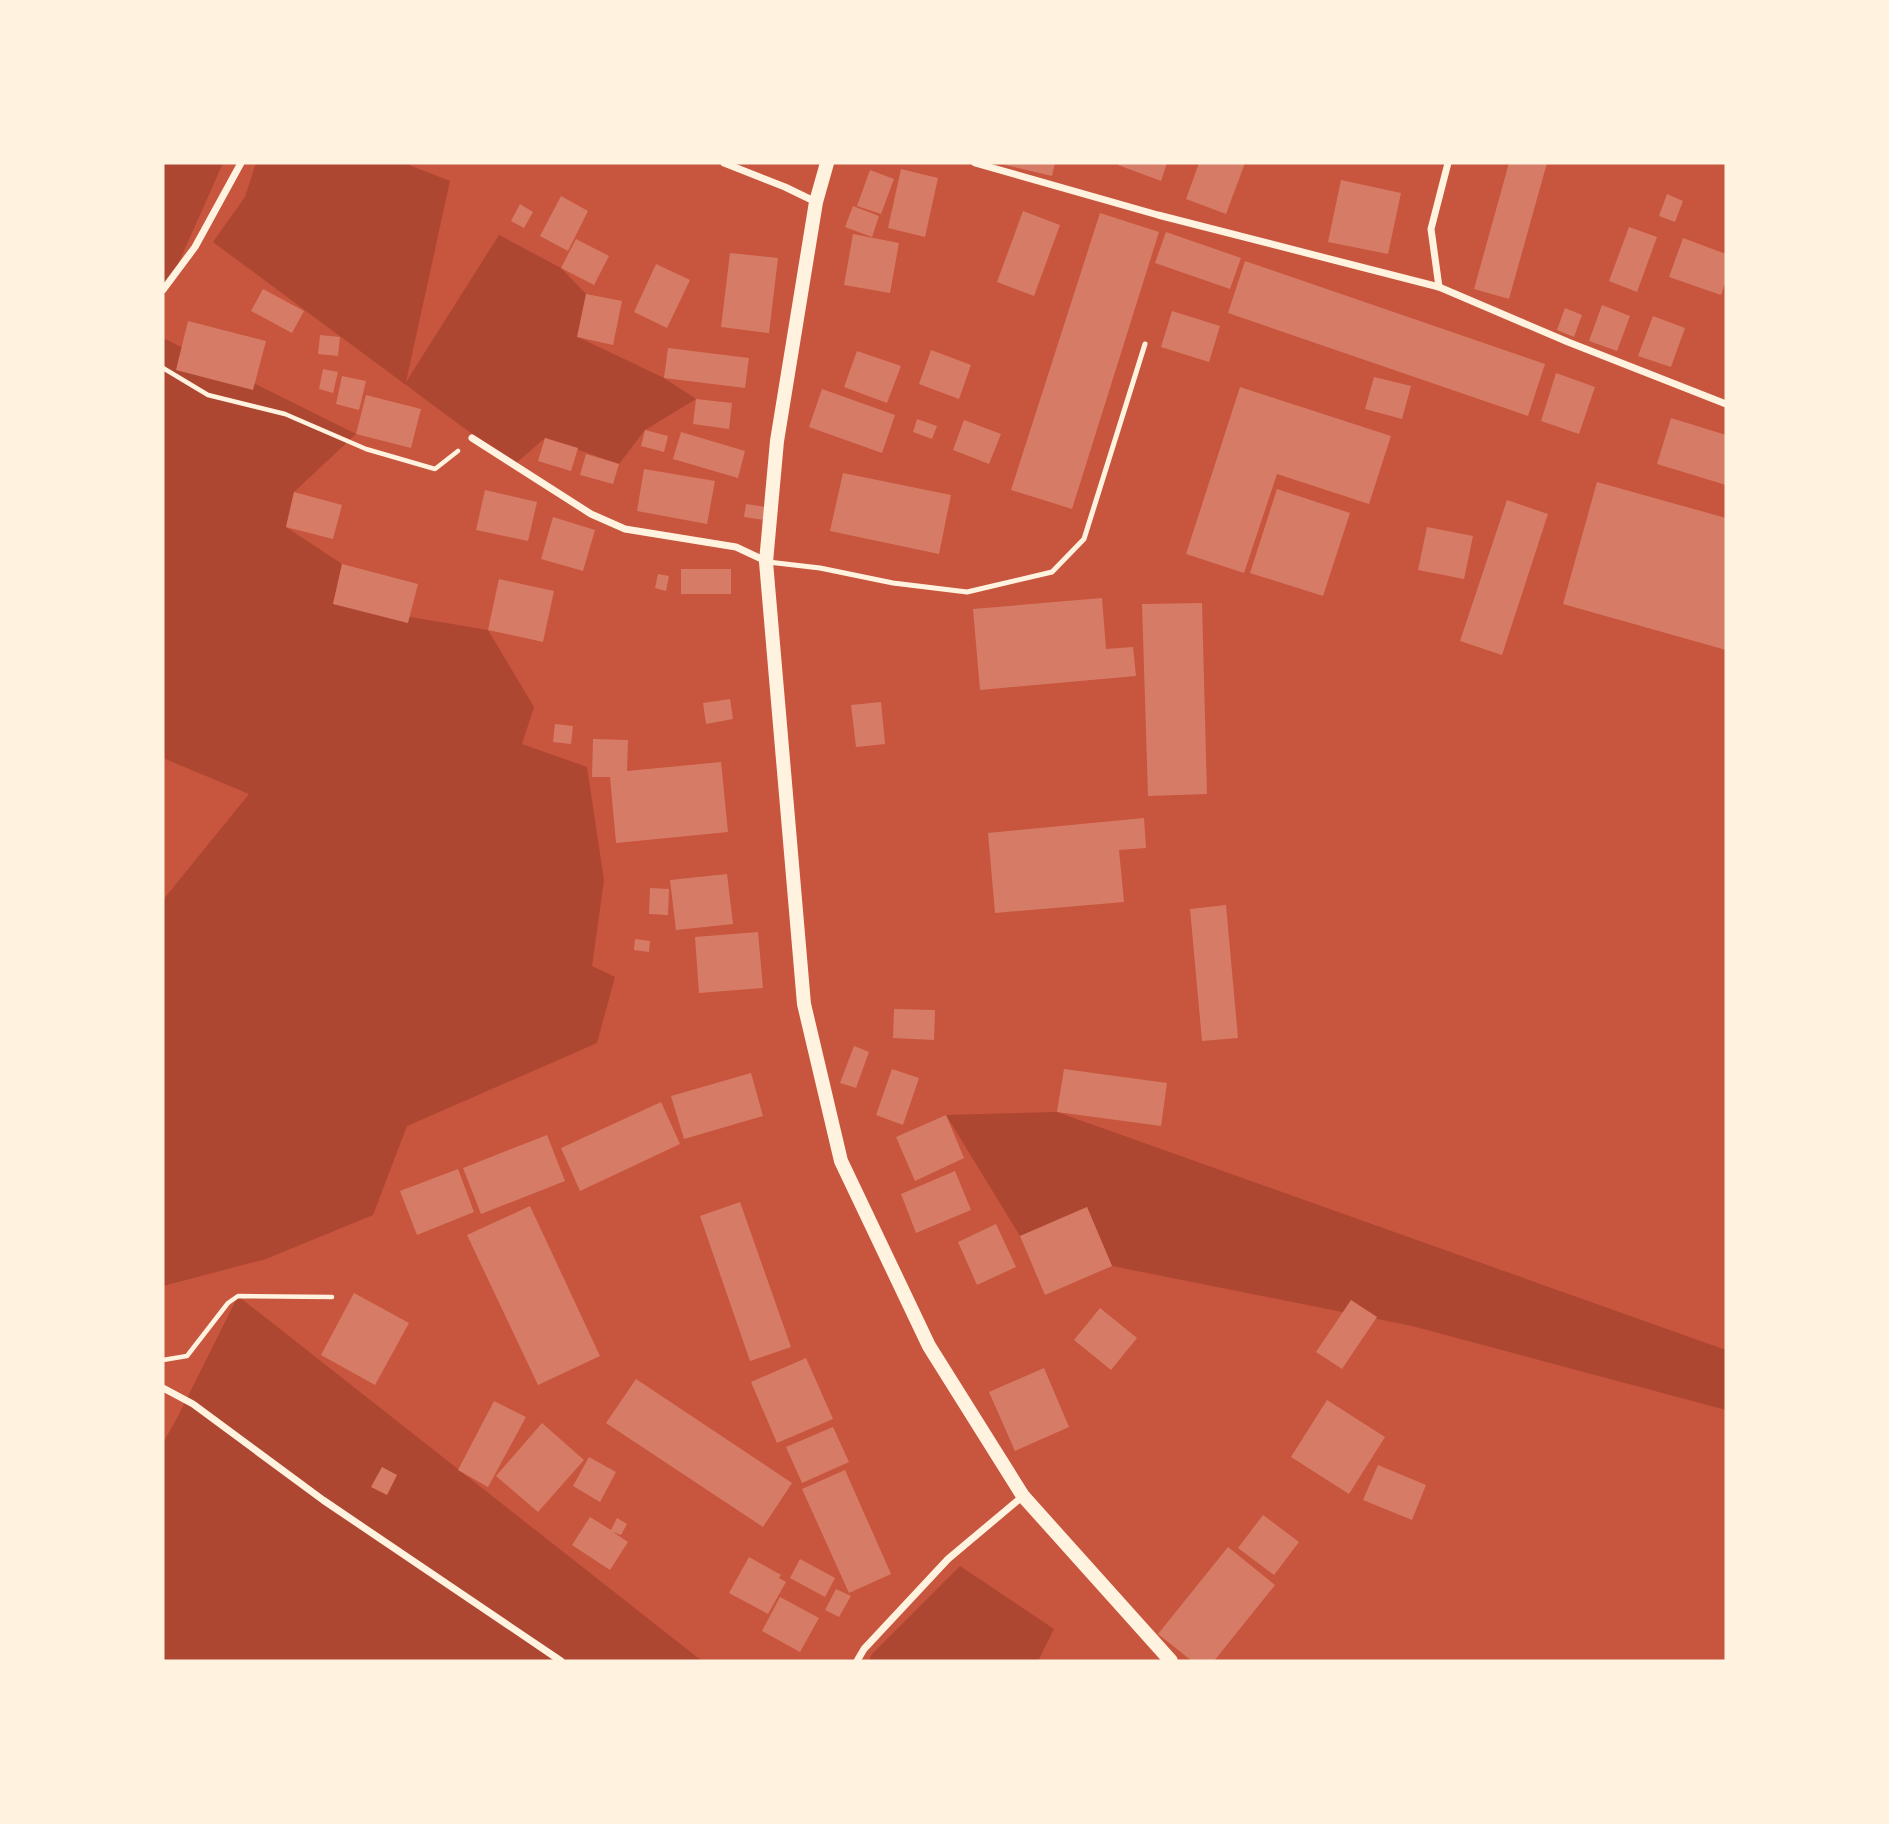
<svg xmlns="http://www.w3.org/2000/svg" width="1889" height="1824" font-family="'Asap Condensed',sans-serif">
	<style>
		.green { fill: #ae4732 }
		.building { fill: #d67c66 }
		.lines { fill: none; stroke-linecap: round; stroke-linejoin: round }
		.path { stroke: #fff3e0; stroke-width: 4.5 }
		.service { stroke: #fff3e0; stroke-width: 5 }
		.minor { stroke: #fff3e0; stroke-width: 7 }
		.secondary { stroke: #fff3e0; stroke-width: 14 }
	</style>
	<rect width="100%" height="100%" fill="#c8553d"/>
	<g class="green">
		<path d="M 163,163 L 223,163 L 163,298 Z"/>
		<path d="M 256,163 L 404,163 L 450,181 L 406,382 L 499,235 L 561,268 L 586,294 L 578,337 L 664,378 L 696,399 L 645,430 L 619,464 L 545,438 L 514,465 L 213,242 L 245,197 Z"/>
		<path d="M 163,338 L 356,434 L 294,492 L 286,527 L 342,564 L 333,604 L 488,630 L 534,707 L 522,744 L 587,767 L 604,880 L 592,966 L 615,977 L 597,1043 L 407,1126 L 373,1215 L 266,1259 L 163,1286 L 163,900 L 249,794 L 163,758 Z"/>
		<path d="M 1057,1112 L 1726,1350 L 1726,1410 L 1412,1326 L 1112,1266 L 1087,1207 L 1020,1236 L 946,1115 Z"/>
		<path d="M 238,1296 L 702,1661 L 163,1661 L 163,1443 L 177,1418 Z"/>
		<path d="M 960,1566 L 1054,1629 L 1038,1661 L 869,1661 L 872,1654 Z"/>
	</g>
	<g class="building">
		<path d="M 997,163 L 1055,163 L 1052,176 Z"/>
		<path d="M 1119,163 L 1167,163 L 1161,181 L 1118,165 Z"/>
		<path d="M 1199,163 L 1245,163 L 1226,214 L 1186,199 Z"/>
		<path d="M 1509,163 L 1547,163 L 1509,299 L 1474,289 Z"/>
		<path d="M 901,169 L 938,178 L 925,237 L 888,228 Z"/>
		<path d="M 870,170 L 894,179 L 881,214 L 857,206 Z"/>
		<path d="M 1341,180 L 1401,193 L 1388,254 L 1328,242 Z"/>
		<path d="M 1667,194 L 1683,201 L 1675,222 L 1659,216 Z"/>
		<path d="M 561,196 L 588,211 L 568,251 L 540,236 Z"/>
		<path d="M 520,204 L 533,212 L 524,228 L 511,221 Z"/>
		<path d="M 853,206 L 879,216 L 872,237 L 845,227 Z"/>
		<path d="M 1023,211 L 1060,225 L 1034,296 L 997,282 Z"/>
		<path d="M 1100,213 L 1159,232 L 1072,509 L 1011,490 Z"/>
		<path d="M 1629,227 L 1657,237 L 1637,292 L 1609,281 Z"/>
		<path d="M 1166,232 L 1241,258 L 1230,289 L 1155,263 Z"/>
		<path d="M 853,234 L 899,243 L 890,293 L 844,285 Z"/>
		<path d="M 1683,238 L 1726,254 L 1726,280 L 1721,295 L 1669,277 Z"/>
		<path d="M 576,239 L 609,256 L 594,285 L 561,268 Z"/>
		<path d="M 730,253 L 778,258 L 769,333 L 721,327 Z"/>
		<path d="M 1245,261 L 1545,364 L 1528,416 L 1228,313 Z"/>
		<path d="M 656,264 L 690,280 L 667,328 L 634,312 Z"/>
		<path d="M 263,289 L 304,311 L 292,333 L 251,311 Z"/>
		<path d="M 586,294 L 622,301 L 613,345 L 577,337 Z"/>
		<path d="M 1602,305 L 1630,316 L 1617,351 L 1589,341 Z"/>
		<path d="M 1565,308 L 1582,315 L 1574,337 L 1557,330 Z"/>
		<path d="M 1172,311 L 1220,326 L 1209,362 L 1161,347 Z"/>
		<path d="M 1653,316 L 1685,328 L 1671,367 L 1638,356 Z"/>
		<path d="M 188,321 L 266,341 L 253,390 L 176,370 Z"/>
		<path d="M 320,335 L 340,337 L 338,356 L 318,354 Z"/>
		<path d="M 668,348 L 749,358 L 745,388 L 664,378 Z"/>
		<path d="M 931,350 L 971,365 L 959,399 L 919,384 Z"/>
		<path d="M 857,351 L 901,366 L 887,403 L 844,387 Z"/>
		<path d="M 323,369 L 338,372 L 333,393 L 319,389 Z"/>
		<path d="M 1556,373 L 1595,387 L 1579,434 L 1541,421 Z"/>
		<path d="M 342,376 L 366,381 L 359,410 L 336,404 Z"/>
		<path d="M 1374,377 L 1411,386 L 1402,419 L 1365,409 Z"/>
		<path d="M 1240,387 L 1391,436 L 1369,504 L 1277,474 L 1244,573 L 1186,554 Z"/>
		<path d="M 822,389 L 895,415 L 882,453 L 809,427 Z"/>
		<path d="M 366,395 L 421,409 L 411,448 L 356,434 Z"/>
		<path d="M 696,399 L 732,403 L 729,429 L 693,424 Z"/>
		<path d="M 1671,418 L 1726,435 L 1726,485 L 1657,464 Z"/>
		<path d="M 917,419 L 937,426 L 932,439 L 913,432 Z"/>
		<path d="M 964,420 L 1001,434 L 989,464 L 953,450 Z"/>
		<path d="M 645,430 L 668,436 L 664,452 L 641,446 Z"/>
		<path d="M 681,432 L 745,451 L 738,478 L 673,459 Z"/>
		<path d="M 545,438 L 578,448 L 571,471 L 538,461 Z"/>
		<path d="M 586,454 L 619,464 L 613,484 L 580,475 Z"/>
		<path d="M 644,469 L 715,481 L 707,524 L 637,511 Z"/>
		<path d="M 843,473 L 951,495 L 939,554 L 830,531 Z"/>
		<path d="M 1597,482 L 1726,518 L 1726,650 L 1563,604 Z"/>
		<path d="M 1277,489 L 1350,513 L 1323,596 L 1250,573 Z"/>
		<path d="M 485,490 L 537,502 L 528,541 L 476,530 Z"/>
		<path d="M 294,492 L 342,505 L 333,539 L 286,527 Z"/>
		<path d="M 1507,500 L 1548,514 L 1502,655 L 1460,641 Z"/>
		<path d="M 746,504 L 766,507 L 764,520 L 744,517 Z"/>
		<path d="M 553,517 L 595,530 L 583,571 L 541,559 Z"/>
		<path d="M 1427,527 L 1473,536 L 1464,579 L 1418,570 Z"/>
		<path d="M 342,564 L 418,584 L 408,623 L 333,604 Z"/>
		<rect x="681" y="569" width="50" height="25"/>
		<path d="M 658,574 L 669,576 L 666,591 L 655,588 Z"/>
		<path d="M 499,579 L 554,591 L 543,642 L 488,630 Z"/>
		<path d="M 1102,598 L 1106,649 L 1133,647 L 1136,676 L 980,690 L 973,609 Z"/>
		<path d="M 1202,603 L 1207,794 L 1148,796 L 1142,604 Z"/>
		<path d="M 730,699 L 733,719 L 706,724 L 703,703 Z"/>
		<path d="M 881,702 L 885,744 L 856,747 L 851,705 Z"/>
		<path d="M 555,724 L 573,726 L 571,744 L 553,742 Z"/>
		<path d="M 593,739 L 628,740 L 627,771 L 721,762 L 728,832 L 616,843 L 610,777 L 592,777 Z"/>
		<path d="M 1144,818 L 1146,848 L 1119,850 L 1124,902 L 995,913 L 988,833 Z"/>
		<path d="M 727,874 L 733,924 L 676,930 L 670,880 Z"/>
		<path d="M 650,888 L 669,889 L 668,915 L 649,914 Z"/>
		<path d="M 1226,905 L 1238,1038 L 1202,1041 L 1190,909 Z"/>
		<path d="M 758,932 L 763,988 L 699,993 L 695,937 Z"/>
		<path d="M 635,939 L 650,941 L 649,952 L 634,950 Z"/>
		<path d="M 894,1009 L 935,1010 L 934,1040 L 893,1038 Z"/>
		<path d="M 854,1046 L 869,1052 L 856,1088 L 840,1083 Z"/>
		<path d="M 892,1069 L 919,1078 L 903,1125 L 876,1115 Z"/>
		<path d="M 1064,1069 L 1167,1083 L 1161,1126 L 1057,1112 Z"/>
		<path d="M 751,1073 L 763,1116 L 684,1139 L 671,1096 Z"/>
		<path d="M 661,1102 L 680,1144 L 580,1191 L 561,1148 Z"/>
		<path d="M 946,1115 L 964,1158 L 915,1181 L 896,1137 Z"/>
		<path d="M 547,1135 L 565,1181 L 481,1214 L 463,1168 Z"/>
		<path d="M 458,1169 L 474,1212 L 417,1235 L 400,1191 Z"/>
		<path d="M 955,1171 L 971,1210 L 916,1233 L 901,1194 Z"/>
		<path d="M 740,1202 L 791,1347 L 750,1361 L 700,1216 Z"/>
		<path d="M 530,1206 L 600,1356 L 538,1385 L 467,1235 Z"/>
		<path d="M 1087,1207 L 1112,1266 L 1045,1295 L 1020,1236 Z"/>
		<path d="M 996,1224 L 1016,1267 L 977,1285 L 958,1242 Z"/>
		<path d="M 354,1293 L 409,1323 L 375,1385 L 321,1355 Z"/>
		<path d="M 1351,1300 L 1377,1317 L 1342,1369 L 1316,1352 Z"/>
		<path d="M 1100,1308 L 1137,1338 L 1111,1370 L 1074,1340 Z"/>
		<path d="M 806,1358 L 833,1419 L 777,1443 L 751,1382 Z"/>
		<path d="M 1044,1368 L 1069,1427 L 1015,1451 L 989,1392 Z"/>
		<path d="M 636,1379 L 792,1483 L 763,1527 L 606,1423 Z"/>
		<path d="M 1327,1400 L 1385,1437 L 1349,1494 L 1291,1457 Z"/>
		<path d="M 494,1401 L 526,1417 L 488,1487 L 458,1470 Z"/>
		<path d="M 542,1423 L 584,1460 L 538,1512 L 496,1476 Z"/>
		<path d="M 833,1427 L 849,1462 L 802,1483 L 786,1447 Z"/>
		<path d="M 589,1457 L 616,1472 L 600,1502 L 573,1486 Z"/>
		<path d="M 1378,1465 L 1426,1485 L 1412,1520 L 1363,1500 Z"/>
		<path d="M 382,1467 L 397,1475 L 387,1495 L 371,1487 Z"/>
		<path d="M 845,1470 L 891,1574 L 849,1593 L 802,1489 Z"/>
		<path d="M 1263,1515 L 1299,1542 L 1274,1575 L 1238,1548 Z"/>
		<path d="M 590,1517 L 611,1530 L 617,1518 L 627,1524 L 621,1535 L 613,1532 L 628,1542 L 610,1570 L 572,1545 Z"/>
		<path d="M 1228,1547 L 1275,1585 L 1214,1661 L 1192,1661 L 1158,1634 Z"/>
		<path d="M 749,1557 L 781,1575 L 779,1578 L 786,1582 L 768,1614 L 729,1593 Z"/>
		<path d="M 800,1559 L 835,1578 L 825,1597 L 790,1578 Z"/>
		<path d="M 836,1589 L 851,1596 L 839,1617 L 825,1610 Z"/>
		<path d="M 780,1597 L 819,1618 L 800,1652 L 762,1631 Z"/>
	</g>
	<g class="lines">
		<g class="path">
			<path d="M 163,368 L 208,395 L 285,414 L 366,449 L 435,469 L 458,451"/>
			<path d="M 163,1360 L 187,1356 L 228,1303 L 238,1296 L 332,1297"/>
		</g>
		<path class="service" d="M 768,562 L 820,568 L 893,583 L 967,592 L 1052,572 L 1084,539 L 1145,344"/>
		<g class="minor">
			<path d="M 724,163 L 785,187 L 816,202"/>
			<path d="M 975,163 L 1158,215 L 1439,287 L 1568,342 L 1726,404"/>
			<path d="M 1439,287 L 1431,229 L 1448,163"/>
			<path d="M 163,290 L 195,247 L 241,163"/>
			<path d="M 472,438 L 591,514 L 625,529 L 736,547 L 766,561"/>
			<path d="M 163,1388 L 193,1404 L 323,1500 L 561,1661"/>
			<path d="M 857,1661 L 864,1649 L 948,1559 L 1023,1496"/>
		</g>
		<path class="secondary" d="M 827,163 L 816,202 L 777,441 L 766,562 L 804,1004 L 841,1161 L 929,1346 L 1023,1496 L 1171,1661"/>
	</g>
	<rect width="1889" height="1824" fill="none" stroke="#fff3e0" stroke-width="329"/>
</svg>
